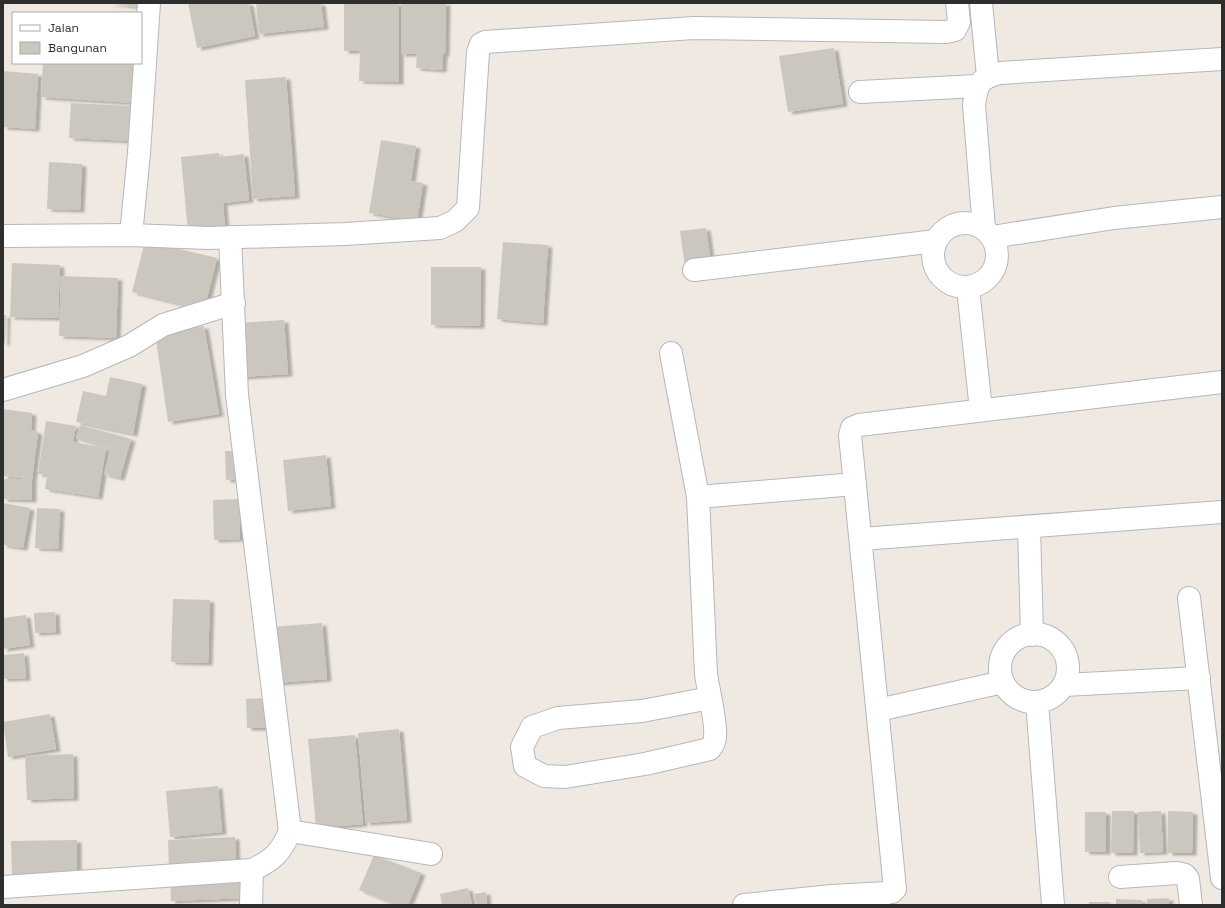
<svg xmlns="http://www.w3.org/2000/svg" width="1225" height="908" font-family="'Space Grotesk',sans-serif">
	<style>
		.building { fill: #cbc7bf; filter: url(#shadow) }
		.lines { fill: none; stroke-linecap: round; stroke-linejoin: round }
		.street-casing { stroke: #b4b7c1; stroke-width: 24 }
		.street { stroke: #fff; stroke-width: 22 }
	</style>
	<defs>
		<filter id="shadow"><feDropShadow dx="4.5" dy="2.5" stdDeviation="1" flood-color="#0004"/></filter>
	</defs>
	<rect width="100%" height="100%" fill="#efe9e1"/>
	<g class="building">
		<path d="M 107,3 L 139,3 L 139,7 Z"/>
		<path d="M 188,3 L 249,3 L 255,36 L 197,48 Z"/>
		<path d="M 256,3 L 321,3 L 324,27 L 259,34 Z"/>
		<path d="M 344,3 L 399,3 L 399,82 L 359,81 L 360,51 L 344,51 Z"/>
		<path d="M 401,3 L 446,3 L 445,54 L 443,54 L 442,70 L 416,68 L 417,54 L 401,54 Z"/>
		<path d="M 834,48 L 843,104 L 788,112 L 779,56 Z"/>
		<path d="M 43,63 L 136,63 L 134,103 L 41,97 Z"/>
		<path d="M 3,71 L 38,74 L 35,129 L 3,127 Z"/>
		<path d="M 286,77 L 295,196 L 253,199 L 245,80 Z"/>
		<path d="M 71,103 L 131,106 L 130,141 L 69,138 Z"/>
		<path d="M 381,140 L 416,146 L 411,181 L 423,183 L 417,221 L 369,213 Z"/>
		<path d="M 219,153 L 219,157 L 244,154 L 249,200 L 223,203 L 225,229 L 188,232 L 181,157 Z"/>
		<path d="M 49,162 L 82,164 L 80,210 L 47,209 Z"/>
		<path d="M 706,228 L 711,263 L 685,267 L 680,231 Z"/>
		<path d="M 145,241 L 217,258 L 204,310 L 132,292 Z"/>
		<path d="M 503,242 L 548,245 L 543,323 L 497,319 Z"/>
		<path d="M 12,263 L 60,265 L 58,318 L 10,317 Z"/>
		<path d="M 431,267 L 481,267 L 480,326 L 431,325 Z"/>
		<path d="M 61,276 L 118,278 L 116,338 L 59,336 Z"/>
		<path d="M 3,315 L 6,315 L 5,343 L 3,343 Z"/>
		<path d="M 284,320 L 288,374 L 242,377 L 239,323 Z"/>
		<path d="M 204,326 L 219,414 L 168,422 L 155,333 Z"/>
		<path d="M 110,377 L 142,384 L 133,434 L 76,422 L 83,391 L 106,396 Z"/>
		<path d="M 3,409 L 32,413 L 31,430 L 38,432 L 32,480 L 32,500 L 3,499 L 3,479 L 30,479 L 3,476 Z"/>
		<path d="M 46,421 L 76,426 L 73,442 L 106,448 L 98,497 L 45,489 L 47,475 L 38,474 Z"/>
		<path d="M 80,425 L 131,439 L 120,478 L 104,474 L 111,448 L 76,438 Z"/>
		<path d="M 225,451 L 235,451 L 236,479 L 226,480 Z"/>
		<path d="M 326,455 L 331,506 L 288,511 L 283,460 Z"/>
		<path d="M 239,499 L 240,539 L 214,540 L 213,500 Z"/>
		<path d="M 3,503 L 30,508 L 23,548 L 3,545 Z"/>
		<path d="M 37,508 L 60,509 L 58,549 L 35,548 Z"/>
		<path d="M 173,599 L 210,600 L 208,663 L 171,662 Z"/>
		<path d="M 55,612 L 56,632 L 35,633 L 34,613 Z"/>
		<path d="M 26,615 L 30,645 L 3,649 L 3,618 Z"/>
		<path d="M 322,623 L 327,679 L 276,683 L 271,627 Z"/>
		<path d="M 24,653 L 26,678 L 3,679 L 3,655 Z"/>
		<path d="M 266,698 L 267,728 L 247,728 L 246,699 Z"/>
		<path d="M 50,714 L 56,749 L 8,757 L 3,722 Z"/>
		<path d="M 399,729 L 407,820 L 366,823 L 358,733 Z"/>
		<path d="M 355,735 L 363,824 L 316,828 L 308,739 Z"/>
		<path d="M 73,754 L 74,798 L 27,800 L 25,756 Z"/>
		<path d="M 218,786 L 222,832 L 170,837 L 166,791 Z"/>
		<path d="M 1112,811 L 1134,811 L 1133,853 L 1111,853 Z"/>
		<path d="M 1161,811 L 1163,852 L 1140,853 L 1138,812 Z"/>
		<path d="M 1168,811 L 1193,812 L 1192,853 L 1168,853 Z"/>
		<rect x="1085" y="812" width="21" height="40"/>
		<path d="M 235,837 L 236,868 L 169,871 L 168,840 Z"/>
		<path d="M 77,840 L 77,877 L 12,878 L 11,841 Z"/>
		<path d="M 374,855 L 421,873 L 408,905 L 397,905 L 359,890 Z"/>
		<path d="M 245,876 L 246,898 L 171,901 L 170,878 Z"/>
		<path d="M 468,888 L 472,905 L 442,905 L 440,894 Z"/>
		<path d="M 486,892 L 487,905 L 476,905 L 474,894 Z"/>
		<path d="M 1169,898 L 1169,905 L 1147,905 L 1147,899 Z"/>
		<path d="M 1116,899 L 1142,900 L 1142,905 L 1116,905 Z"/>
		<rect x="1089" y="902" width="21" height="3"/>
	</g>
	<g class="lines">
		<defs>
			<g id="street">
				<path d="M 981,3 L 988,76"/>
				<path d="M 860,92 L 977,86"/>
				<circle cx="965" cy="255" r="32"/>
				<path d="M 984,229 L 974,105 C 977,84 979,78 1000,73 L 1222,59"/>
				<path d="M 131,235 L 139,153 L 149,3"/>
				<path d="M 3,236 L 131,235 L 208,238 L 345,234 L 440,228 L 455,221 L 468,208 L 478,52 L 481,44 L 485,42 L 694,28 L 946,32 L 955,30 L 959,22 L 957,3"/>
				<path d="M 230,237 L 237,395 L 290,831 C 281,853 273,860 252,870 L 251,905"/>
				<path d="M 992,237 L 1114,218 L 1222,207"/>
				<path d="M 694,270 L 936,241"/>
				<path d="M 968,288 L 981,410"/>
				<path d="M 671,353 L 698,497 L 706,674 C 708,689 717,724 715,737 C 715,742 713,745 710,749 L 645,764 L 565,777 L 544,776 L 525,766 L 522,747 L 532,727 L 558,718 L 642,711 L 710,698"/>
				<path d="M 3,390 L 83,366 L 129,346 L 163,325 L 234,303"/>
				<path d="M 698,497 L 855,484"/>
				<path d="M 1029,527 L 1032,635"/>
				<path d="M 861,539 L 1222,512"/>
				<path d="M 1189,598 L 1222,878"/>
				<circle cx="1034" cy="668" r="34"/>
				<path d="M 1064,685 L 1199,678"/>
				<path d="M 1037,702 L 1053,905"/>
				<path d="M 878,710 L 1003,682"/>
				<path d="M 290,831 L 431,854"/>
				<path d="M 1120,877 L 1177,873 L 1185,875 L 1188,879 L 1191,905"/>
				<path d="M 3,887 L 252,870"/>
				<path d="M 744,905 L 832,896 L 887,893 L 892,892 L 895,889 L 850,435 L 852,428 L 859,425 L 1222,382"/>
			</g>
		</defs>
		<use href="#street" class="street-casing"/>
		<use href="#street" class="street"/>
	</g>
	<rect width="1225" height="908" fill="none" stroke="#2e2e2e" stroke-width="8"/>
	<rect x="12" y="12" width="130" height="52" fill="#ffffff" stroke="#ababab"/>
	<rect x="20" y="25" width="20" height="6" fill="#ffffff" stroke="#ababab"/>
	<text x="48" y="32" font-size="12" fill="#2e2e2e">Jalan</text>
	<rect x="20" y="42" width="20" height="12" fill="#cbc7bf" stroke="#ababab"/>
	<text x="48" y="52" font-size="12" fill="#2e2e2e">Bangunan</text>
</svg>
